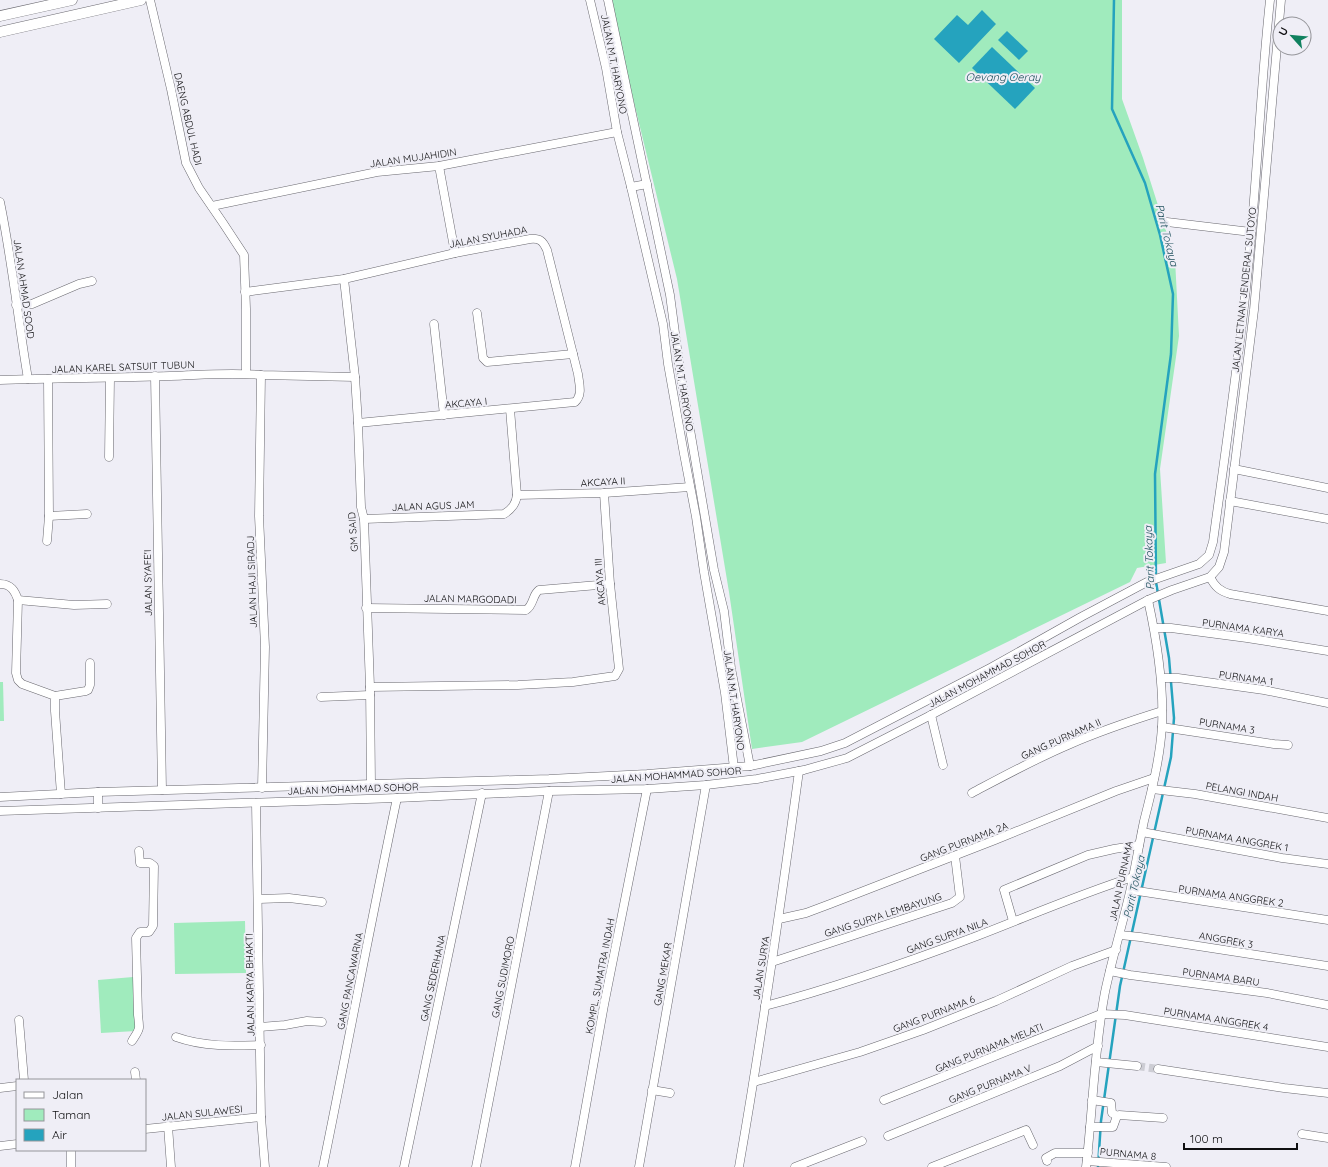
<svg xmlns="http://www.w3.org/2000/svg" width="1328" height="1167" font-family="Quicksand,sans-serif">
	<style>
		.green { fill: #a0ebbd }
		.water { fill: #25a3be }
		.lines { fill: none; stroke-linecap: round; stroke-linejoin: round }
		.stream { stroke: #25a3be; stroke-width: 2.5 }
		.minor-tunnel { stroke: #cdcdd4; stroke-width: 8; stroke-dasharray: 8 4; stroke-linecap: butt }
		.minor-casing { stroke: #69686f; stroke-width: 9 }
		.major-casing { stroke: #69686f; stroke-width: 11 }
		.minor { stroke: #fff; stroke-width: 8 }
		.major { stroke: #fff; stroke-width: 10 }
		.labels { text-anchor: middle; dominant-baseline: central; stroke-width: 4; stroke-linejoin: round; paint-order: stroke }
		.street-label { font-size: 10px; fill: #0f0f11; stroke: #efeef6 }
		.water-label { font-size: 11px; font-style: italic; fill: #21525e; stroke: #efeef6 }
	</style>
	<rect width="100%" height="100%" fill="#efeef6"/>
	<g class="green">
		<path d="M 609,0 L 1122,0 L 1122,99 L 1143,158 L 1175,259 L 1179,336 L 1160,469 L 1166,563 L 1137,568 L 1130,582 L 802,742 L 752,749 L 729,592 L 677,279 Z"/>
		<path d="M 0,682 L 3,682 L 4,721 L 0,721 Z"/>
		<path d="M 245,921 L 246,973 L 175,974 L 174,923 Z"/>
		<path d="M 133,977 L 136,1031 L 101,1033 L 98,980 Z"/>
	</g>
	<g class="water">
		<path d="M 982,10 L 996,24 L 959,63 L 934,39 L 957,15 L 968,25 Z"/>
		<path d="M 1007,31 L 1028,51 L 1019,60 L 998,40 Z"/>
		<path d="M 992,47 L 1035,88 L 1015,109 L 972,68 Z"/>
	</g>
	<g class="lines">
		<path class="stream" d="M 1098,1167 L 1101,1121 L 1120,986 L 1171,757 L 1174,718 L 1169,658 L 1156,582 L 1155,474 L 1171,354 L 1173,294 L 1160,235 L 1145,183 L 1112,109 L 1114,0"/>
		<path class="minor-tunnel" d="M 1137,1066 L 1158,1069"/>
		<defs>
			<g id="minor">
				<path d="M 150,0 L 171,89 L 186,163 L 199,188 L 223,223 L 244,255 L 246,309 L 246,373"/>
				<path d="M 590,0 L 606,68 L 617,132 L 631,187 L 663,324 L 668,364 L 684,454 L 696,517 L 704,572 L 725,693 L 734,768"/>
				<path d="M 608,0 L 670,295 L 680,371 L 714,570 L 724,611 L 731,668 L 750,766"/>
				<path d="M 439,166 L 455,253"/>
				<path d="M 631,187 L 647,184"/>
				<path d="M 0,202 C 12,260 18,320 28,379"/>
				<path d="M 212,206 L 377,172 L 439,166 L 617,132"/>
				<path d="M 1167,222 L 1251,232"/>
				<path d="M 344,279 L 355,377 L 358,423 L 361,507 L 364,519 L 370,687 L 371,784"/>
				<path d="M 245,292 L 344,279 L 455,253 L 530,239 C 540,238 543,241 547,250 L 578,374 C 579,383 583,395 575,402 L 358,423"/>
				<path d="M 16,305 L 32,304 L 79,284 L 92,281"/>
				<path d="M 477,313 L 483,358 L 487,362 L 573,354"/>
				<path d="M 434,324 L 444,415"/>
				<path d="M 261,375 L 259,516 L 265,647 L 262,788"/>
				<path d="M 155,376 L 162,790"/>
				<path d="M 48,379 L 49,516 L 87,514"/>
				<path d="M 0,380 C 57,378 113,378 170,376 C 201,375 230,372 261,375 L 355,377"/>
				<path d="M 109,457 L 110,378"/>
				<path d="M 1234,469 L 1328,488"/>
				<path d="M 517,495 L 604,493 L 690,487"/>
				<path d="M 1230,501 L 1328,519"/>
				<path d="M 364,519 L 504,514 C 512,509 516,504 517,495 L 510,409"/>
				<path d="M 47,541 L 49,516"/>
				<path d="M 1210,577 C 1215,587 1220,591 1230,594 L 1328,611"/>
				<path d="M 0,584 C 11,584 15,591 18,600 L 16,673 L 18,680 L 22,684 L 55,696 L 55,711 L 61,794"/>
				<path d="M 18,600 L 74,605 L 107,604"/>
				<path d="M 366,608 L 526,610 C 534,605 532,595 539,590 L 610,584"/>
				<path d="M 1154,628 L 1171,628 L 1247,638 L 1328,651"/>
				<path d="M 1161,678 L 1178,678 L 1264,690 L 1328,703"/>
				<path d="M 370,687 L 518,685 L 573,682 L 615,676 L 619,669 L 610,584 L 604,493"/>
				<path d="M 55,696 L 86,691 L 88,690 L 90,685 L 90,663"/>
				<path d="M 321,697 L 370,695"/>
				<path d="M 931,715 L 943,765"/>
				<path d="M 1162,727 L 1274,744 L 1288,745"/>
				<path d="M 1152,789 L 1195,794 L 1328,818"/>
				<path d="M 98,792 L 98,808"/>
				<path d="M 972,793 C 1004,776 1035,759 1068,745 C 1098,732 1130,721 1162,711"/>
				<path d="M 0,797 L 98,792 L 549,779 L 647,774 L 750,766 L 821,751 L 845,743 L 992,667 L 1081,617 L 1147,582 L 1199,564 L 1209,555 L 1213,542 C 1225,454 1238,366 1247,278 C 1257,185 1260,92 1270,0"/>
				<path d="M 256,803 L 261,1117 L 265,1167"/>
				<path d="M 0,811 L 397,798 L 549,791 L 647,789 L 706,785 L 757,779 L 804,770 L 847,758 L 931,715 L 1148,600 L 1172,590 L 1210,577 L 1219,567 L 1224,552 L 1254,310 L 1281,0"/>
				<path d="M 1142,832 L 1282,858 L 1328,864"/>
				<path d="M 1131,890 L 1328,920"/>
				<path d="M 259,899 L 289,898 L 322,902"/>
				<path d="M 779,919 L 806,913 L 830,904 L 995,840 L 1116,791 L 1154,778"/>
				<path d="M 1013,921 L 1004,890 L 1088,855 L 1114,849 L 1139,845"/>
				<path d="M 1120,935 L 1140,937 L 1328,966"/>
				<path d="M 772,962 L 952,903 L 960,897 L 955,856"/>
				<path d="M 1110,971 L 1130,975 L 1267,993 L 1328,1005"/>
				<path d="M 765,1006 C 837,987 908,962 977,936 C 1029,916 1080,894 1133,877"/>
				<path d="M 19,1020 L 24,1080"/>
				<path d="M 260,1027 L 285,1025 L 307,1021 L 322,1022"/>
				<path d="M 176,1037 C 204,1047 232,1046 261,1045"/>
				<path d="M 132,1041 C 140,1028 140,1031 138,1015 L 136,938 L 140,932 L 149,932 L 153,926 L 154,866 L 150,863 L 140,863 L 139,851"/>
				<path d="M 1096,1062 L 1137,1066"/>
				<path d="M 1158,1069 L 1284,1088 L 1328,1093"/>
				<path d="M 135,1072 L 136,1080"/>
				<path d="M 754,1082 L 860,1052 L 923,1030 L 996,1001 L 1072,966 L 1116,950"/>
				<path d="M 0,1088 L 17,1086"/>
				<path d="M 652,1090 L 670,1093"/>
				<path d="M 884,1100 L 1101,1014 L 1125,1015 L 1328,1047"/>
				<path d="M 1092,1100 L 1111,1103 L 1112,1113 L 1117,1116"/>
				<path d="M 168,1126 L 171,1167"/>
				<path d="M 1090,1127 L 1113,1127 L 1117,1116 L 1119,1115 L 1163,1118"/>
				<path d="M 145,1129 L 261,1117"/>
				<path d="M 1302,1134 L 1328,1138"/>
				<path d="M 888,1136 L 1060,1066 L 1098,1046"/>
				<path d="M 0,1146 L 17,1144"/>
				<path d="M 71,1150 L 71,1167"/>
				<path d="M 1047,1161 L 1046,1158 L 1055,1153 L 1088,1153"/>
				<path d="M 1087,1161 L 1166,1167"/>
				<path d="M 323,1167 C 348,1044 371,921 397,798"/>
				<path d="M 404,1167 L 482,793"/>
				<path d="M 476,1167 L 549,791"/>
				<path d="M 575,1167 L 604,1005 L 647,789"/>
				<path d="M 639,1167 L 706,785"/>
				<path d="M 739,1167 C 762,1035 781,903 799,771"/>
				<path d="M 795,1167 L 862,1141"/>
				<path d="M 932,1167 L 1026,1130 L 1033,1145"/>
				<path d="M 1086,1167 C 1093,1109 1094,1050 1105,992 C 1112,959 1122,926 1130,892 C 1135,869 1139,845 1144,821 C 1152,790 1160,758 1162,726 C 1164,684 1157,641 1148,600"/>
			</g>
			<g id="major">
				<path d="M 0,16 L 72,0"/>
				<path d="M 0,32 L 141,0"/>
			</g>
		</defs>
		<use href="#minor" class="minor-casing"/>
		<use href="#major" class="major-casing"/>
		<use href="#minor" class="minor"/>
		<use href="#major" class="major"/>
	</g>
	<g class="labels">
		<g class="street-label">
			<text transform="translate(614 64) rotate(79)">JALAN M.T. HARYONO</text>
			<text transform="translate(188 119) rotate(77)">DAENG ABDUL HADI</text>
			<text transform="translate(413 158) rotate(-8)">JALAN MUJAHIDIN</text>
			<text transform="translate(488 237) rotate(-11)">JALAN SYUHADA</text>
			<text transform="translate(24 289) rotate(82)">JALAN AHMAD SOOD</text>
			<text transform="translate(1244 290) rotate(-84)">JALAN LETNAN JENDERAL SUTOYO</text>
			<text transform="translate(123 367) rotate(-2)">JALAN KAREL SATSUIT TUBUN</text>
			<text transform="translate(682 381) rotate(81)">JALAN M.T. HARYONO</text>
			<text transform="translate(466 403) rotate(-5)">AKCAYA I</text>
			<text transform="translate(603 482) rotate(-3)">AKCAYA II</text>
			<text transform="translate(433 506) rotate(-2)">JALAN AGUS JAM</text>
			<text transform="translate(353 532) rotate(-94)">GM SAID</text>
			<text transform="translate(252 582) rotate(-92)">JALAN HAJI SIRADJ</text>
			<text transform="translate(600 582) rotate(-95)">AKCAYA III</text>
			<text transform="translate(148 583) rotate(-91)">JALAN SYAFE'I</text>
			<text transform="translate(470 599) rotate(1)">JALAN MARGODADI</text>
			<text transform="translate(1243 628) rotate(8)">PURNAMA KARYA</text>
			<text transform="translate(987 674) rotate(-28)">JALAN MOHAMMAD SOHOR</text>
			<text transform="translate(1246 678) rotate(8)">PURNAMA 1</text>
			<text transform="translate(734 700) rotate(82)">JALAN M.T. HARYONO</text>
			<text transform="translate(1227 726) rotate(9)">PURNAMA 3</text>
			<text transform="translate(1061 739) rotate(-24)">GANG PURNAMA II</text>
			<text transform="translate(676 775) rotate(-4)">JALAN MOHAMMAD SOHOR</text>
			<text transform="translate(353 789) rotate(-2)">JALAN MOHAMMAD SOHOR</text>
			<text transform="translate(1242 792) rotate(10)">PELANGI INDAH</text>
			<text transform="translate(1237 839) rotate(10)">PURNAMA ANGGREK 1</text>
			<text transform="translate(964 842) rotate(-21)">GANG PURNAMA 2A</text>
			<text transform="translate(1121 881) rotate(-78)">JALAN PURNAMA</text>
			<text transform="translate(1231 896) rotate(8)">PURNAMA ANGGREK 2</text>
			<text transform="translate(883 915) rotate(-18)">GANG SURYA LEMBAYUNG</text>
			<text transform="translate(947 936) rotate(-20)">GANG SURYA NILA</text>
			<text transform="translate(1226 940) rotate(10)">ANGGREK 3</text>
			<text transform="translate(761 968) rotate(-81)">JALAN SURYA</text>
			<text transform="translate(663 974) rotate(-80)">GANG MEKAR</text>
			<text transform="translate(600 976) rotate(-79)">KOMPL. SUMATRA INDAH</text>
			<text transform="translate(503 977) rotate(-79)">GANG SUDIMORO</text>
			<text transform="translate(1221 977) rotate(8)">PURNAMA BARU</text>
			<text transform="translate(433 978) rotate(-78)">GANG SEDERHANA</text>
			<text transform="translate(350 981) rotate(-79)">GANG PANCAWARNA</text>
			<text transform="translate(250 985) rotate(-91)">JALAN KARYA BHAKTI</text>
			<text transform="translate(934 1014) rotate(-21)">GANG PURNAMA 6</text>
			<text transform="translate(1216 1019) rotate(9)">PURNAMA ANGGREK 4</text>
			<text transform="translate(989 1048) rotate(-22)">GANG PURNAMA MELATI</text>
			<text transform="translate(990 1084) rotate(-22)">GANG PURNAMA V</text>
			<text transform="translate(202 1113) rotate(-6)">JALAN SULAWESI</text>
			<text transform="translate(1128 1154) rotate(5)">PURNAMA 8</text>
		</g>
		<g class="water-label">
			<text x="1003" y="77">Oevang Oeray</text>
			<text transform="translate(1167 235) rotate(76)">Parit Tokaya</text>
			<text transform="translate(1149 558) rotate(-92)">Parit Tokaya</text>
			<text transform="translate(1134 887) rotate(-77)">Parit Tokaya</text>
		</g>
	</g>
	<rect x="16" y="1079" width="130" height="72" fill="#efeef6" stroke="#95959a"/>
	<rect x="24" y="1092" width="20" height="6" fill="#ffffff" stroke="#95959a"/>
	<text x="52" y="1099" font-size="12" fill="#0f0f11">Jalan</text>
	<rect x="24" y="1109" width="20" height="12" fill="#a0ebbd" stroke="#95959a"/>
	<text x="52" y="1119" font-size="12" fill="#0f0f11">Taman</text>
	<rect x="24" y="1129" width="20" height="12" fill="#25a3be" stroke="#95959a"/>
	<text x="52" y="1139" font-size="12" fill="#0f0f11">Air</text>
	<g transform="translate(1292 36) rotate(297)"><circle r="19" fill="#efeef6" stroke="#95959a"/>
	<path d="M0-3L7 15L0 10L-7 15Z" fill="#10815f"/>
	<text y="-6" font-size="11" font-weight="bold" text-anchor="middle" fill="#0f0f11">U</text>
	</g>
	<path d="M1184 1143v6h113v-6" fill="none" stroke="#0f0f11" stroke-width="2"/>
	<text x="1190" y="1143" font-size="12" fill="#0f0f11" stroke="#efeef6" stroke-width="3" paint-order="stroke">100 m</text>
</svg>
